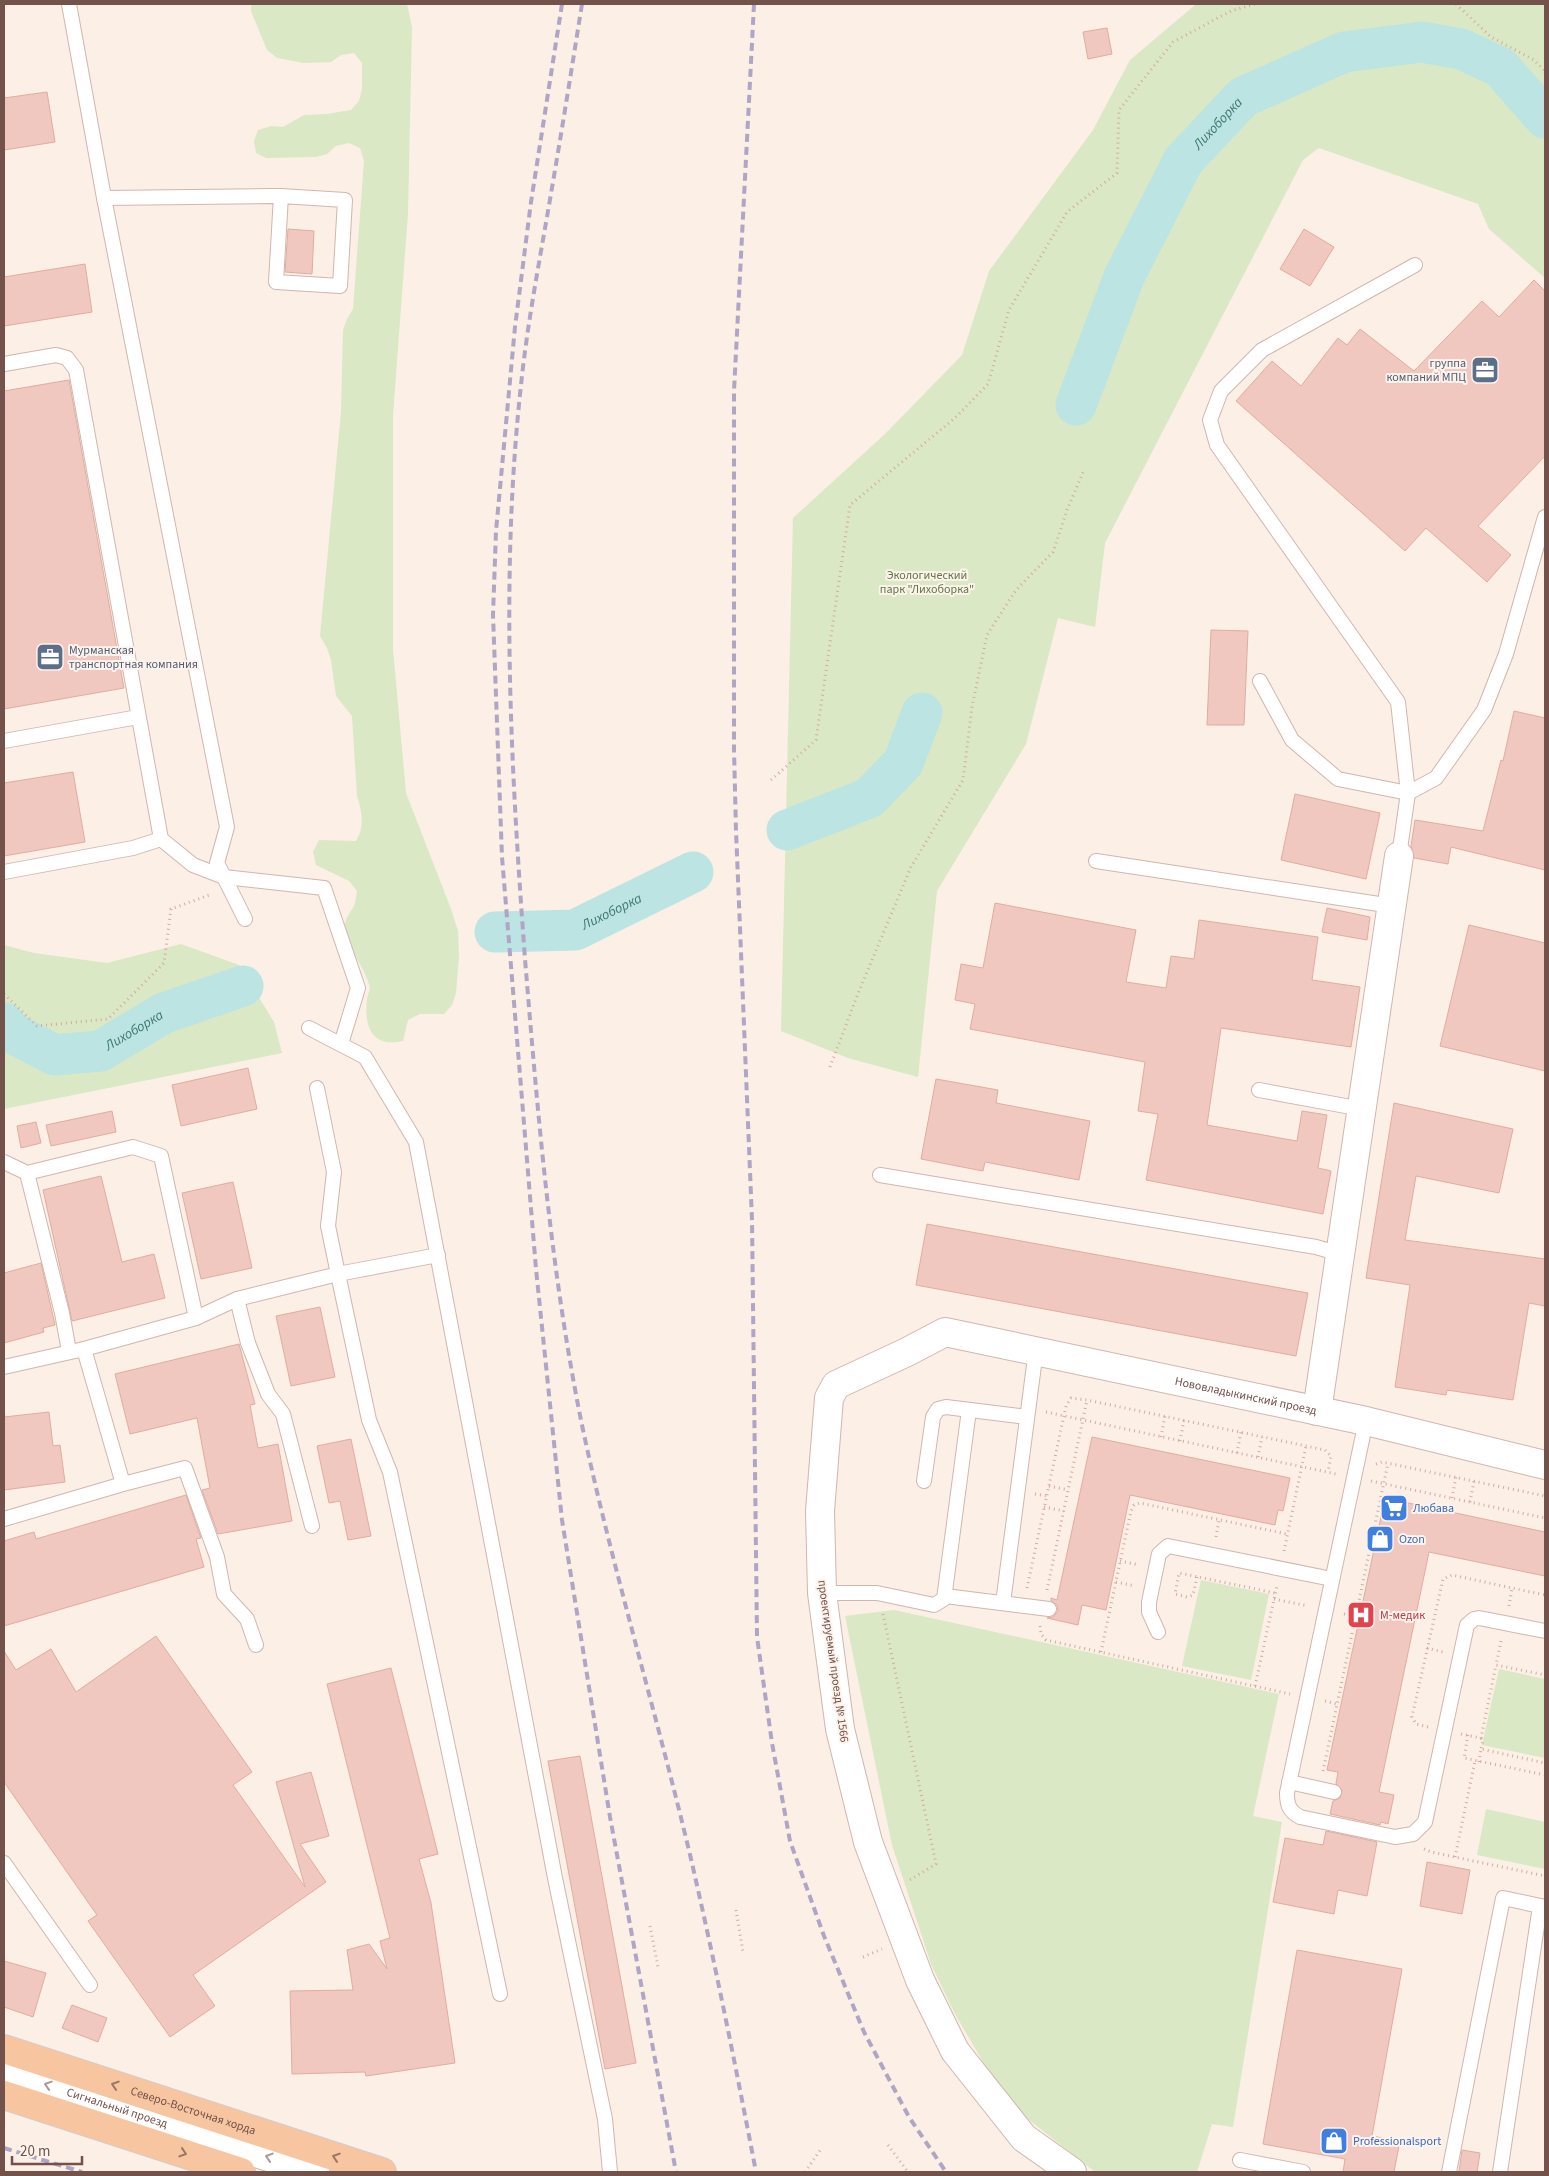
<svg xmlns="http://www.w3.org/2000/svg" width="1549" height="2176" font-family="'Source Sans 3',sans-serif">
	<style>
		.green { fill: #dae8c5 }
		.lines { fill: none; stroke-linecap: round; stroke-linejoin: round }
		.river { stroke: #bbe4e2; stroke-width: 41 }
		.building { fill: #f0c8bf; stroke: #e2aca0 }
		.lane-casing { stroke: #cfb7af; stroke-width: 16 }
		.street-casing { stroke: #cfb7af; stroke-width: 30 }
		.secondary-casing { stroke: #d1b6ad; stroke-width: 30 }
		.primary-casing { stroke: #d5cbc9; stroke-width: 30 }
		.path { stroke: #d4aba2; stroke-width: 3; stroke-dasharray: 1 4; stroke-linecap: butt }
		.lane { stroke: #fff; stroke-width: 14 }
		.street { stroke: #fff; stroke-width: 28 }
		.secondary { stroke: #fff; stroke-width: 28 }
		.primary { stroke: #f7c6a1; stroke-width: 28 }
		.rail { stroke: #afa5c5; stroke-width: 4; stroke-dasharray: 8 5; stroke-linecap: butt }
		.oneway { stroke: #ab9794 }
		.oneway2 { stroke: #9b7566 }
		.labels { text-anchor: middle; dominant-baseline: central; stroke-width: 4; stroke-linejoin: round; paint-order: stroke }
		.service-label { font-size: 12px; fill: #4e5e75; stroke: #fef3ec; text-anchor: end }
		.park-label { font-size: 12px; fill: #5e7844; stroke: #fef3ec }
		.street-label { font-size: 12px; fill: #73524c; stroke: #fef3ec }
		.shop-label { font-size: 12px; fill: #366cbe; stroke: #fef3ec; text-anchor: start }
		.health-label { font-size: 12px; fill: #be3a42; stroke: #fef3ec; text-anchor: start }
		.water-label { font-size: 14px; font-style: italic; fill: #407876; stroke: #fef3ec }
	</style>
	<rect width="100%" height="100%" fill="#fbefe6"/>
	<g class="green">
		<path d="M 251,4 L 407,4 L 412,27 L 408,213 L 393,415 L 393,649 L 406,793 L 451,909 L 458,931 L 459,956 L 456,993 L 452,1005 L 444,1014 L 420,1014 L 408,1020 L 403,1041 C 371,1048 364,1026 367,999 C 368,994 371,989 369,984 C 364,966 346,947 345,927 C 344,917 353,911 355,903 C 356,899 356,895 357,891 L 349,881 L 316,865 L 313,852 L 319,840 L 356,841 C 365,827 362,811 357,796 L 352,716 L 336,696 L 331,660 L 327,648 L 320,636 L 341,412 L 343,330 L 347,319 L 353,309 L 364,161 L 360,148 L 349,143 L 336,146 L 327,154 L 316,157 L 266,158 L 256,153 L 254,141 L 258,130 L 271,126 L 283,127 L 304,115 L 327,114 L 351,110 L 359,101 L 362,89 L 362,63 L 354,53 L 341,55 L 331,62 L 304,63 L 277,58 L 267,50 L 251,11 Z"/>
		<path d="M 1203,4 L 1544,4 L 1545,278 L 1489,229 L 1478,204 L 1319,148 L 1303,160 L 1105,543 L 1095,627 L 1058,618 L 1026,744 L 937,891 L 918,1077 L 848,1058 L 781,1031 L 793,518 L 885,434 L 962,355 L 989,271 L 1093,130 L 1130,60 L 1195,5 Z"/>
		<path d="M 181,944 L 239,965 L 274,1022 L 282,1053 L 4,1109 L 4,945 L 34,953 L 107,963 Z"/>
		<path d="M 1201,1580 L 1269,1594 L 1251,1680 L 1182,1666 Z"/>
		<path d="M 894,1610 L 1279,1694 L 1253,1816 L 1282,1822 L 1233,2127 L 1212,2124 L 1197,2172 L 1095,2172 L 1028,2119 L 989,2072 L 955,2014 L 931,1964 L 892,1845 L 845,1616 Z"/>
		<path d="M 1499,1669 L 1545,1679 L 1545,1758 L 1482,1745 Z"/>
		<path d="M 1486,1809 L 1545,1822 L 1545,1869 L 1477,1855 Z"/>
	</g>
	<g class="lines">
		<g class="river">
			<path id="s1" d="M 1076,405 L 1124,277 L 1183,161 L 1243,97 L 1344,52 L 1422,42 L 1461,49 L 1500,67 L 1545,118"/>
			<path d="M 787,830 L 869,798 L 903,763 L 922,713"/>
			<path id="s2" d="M 495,932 L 575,930 L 693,872"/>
			<path id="s3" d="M 4,1023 L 14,1034 L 55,1055 L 100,1051 L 164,1013 L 243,986"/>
		</g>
	</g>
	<g class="building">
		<path d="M 1107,28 L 1112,54 L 1088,59 L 1083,32 Z"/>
		<path d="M 47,92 L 55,142 L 4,150 L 4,98 Z"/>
		<path d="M 288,229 L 314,231 L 312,274 L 285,272 Z"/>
		<path d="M 1304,229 L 1334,247 L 1310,286 L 1280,269 Z"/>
		<path d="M 85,264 L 92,312 L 4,326 L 4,277 Z"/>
		<path d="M 1534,280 L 1545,291 L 1545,456 L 1478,526 L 1511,555 L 1487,582 L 1426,528 L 1405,551 L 1236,401 L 1272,361 L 1301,386 L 1338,338 L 1347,345 L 1360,329 L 1414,371 L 1482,301 L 1499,317 Z"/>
		<path d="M 69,380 L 124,688 L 4,709 L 4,391 Z"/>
		<path d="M 1211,630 L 1248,631 L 1244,725 L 1207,725 Z"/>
		<path d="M 1514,711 L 1545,718 L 1545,870 L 1451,847 L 1448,864 L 1414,858 L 1411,846 L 1415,820 L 1483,831 L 1501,760 L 1503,761 Z"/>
		<path d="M 73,772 L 85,842 L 4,856 L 4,783 Z"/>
		<path d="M 1295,794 L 1380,813 L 1366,879 L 1281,860 Z"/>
		<path d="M 995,903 L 1136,930 L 1126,982 L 1166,988 L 1171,956 L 1194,959 L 1199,920 L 1318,937 L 1312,980 L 1360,987 L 1351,1047 L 1221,1028 L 1207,1125 L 1297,1141 L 1302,1111 L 1327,1115 L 1318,1168 L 1331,1171 L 1323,1214 L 1146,1180 L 1158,1114 L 1138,1111 L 1145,1062 L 970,1029 L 975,1004 L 955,1000 L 961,964 L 983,968 Z"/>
		<path d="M 1327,908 L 1370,917 L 1367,940 L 1322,932 Z"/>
		<path d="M 1469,925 L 1545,943 L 1545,1071 L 1440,1046 Z"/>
		<path d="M 248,1068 L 257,1109 L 181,1126 L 172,1085 Z"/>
		<path d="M 936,1079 L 998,1090 L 996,1103 L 1090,1121 L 1079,1180 L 985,1162 L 983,1171 L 921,1159 Z"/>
		<path d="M 1394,1103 L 1513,1129 L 1499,1193 L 1416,1176 L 1405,1240 L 1545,1259 L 1545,1306 L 1529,1303 L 1513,1400 L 1447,1390 L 1446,1395 L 1395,1387 L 1410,1285 L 1366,1278 Z"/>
		<path d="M 112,1111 L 116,1132 L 51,1146 L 46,1125 Z"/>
		<path d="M 36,1122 L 41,1143 L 21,1148 L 17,1126 Z"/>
		<path d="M 101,1176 L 122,1262 L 154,1254 L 165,1298 L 72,1321 L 43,1190 Z"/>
		<path d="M 233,1182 L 252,1268 L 201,1279 L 182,1193 Z"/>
		<path d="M 927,1224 L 1308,1293 L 1296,1356 L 916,1285 Z"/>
		<path d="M 41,1263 L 55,1325 L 43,1328 L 44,1332 L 4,1343 L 4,1273 Z"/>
		<path d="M 320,1307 L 335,1377 L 291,1386 L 276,1316 Z"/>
		<path d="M 239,1344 L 255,1404 L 250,1405 L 258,1448 L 278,1444 L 292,1521 L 218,1534 L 202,1490 L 210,1488 L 197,1418 L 130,1434 L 115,1374 Z"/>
		<path d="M 49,1412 L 53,1446 L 60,1445 L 65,1482 L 4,1490 L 4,1417 Z"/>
		<path d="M 1092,1437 L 1290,1478 L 1283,1511 L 1278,1510 L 1275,1525 L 1130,1495 L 1106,1610 L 1082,1605 L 1078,1625 L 1047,1618 L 1053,1617 L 1058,1611 L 1057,1605 L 1051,1601 L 1051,1598 L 1057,1600 Z"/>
		<path d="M 351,1439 L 371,1536 L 348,1540 L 340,1501 L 329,1503 L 317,1446 Z"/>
		<path d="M 186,1495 L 201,1538 L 196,1539 L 204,1567 L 4,1626 L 4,1541 L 34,1532 L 36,1539 Z"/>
		<path d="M 1385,1498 L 1545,1532 L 1545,1576 L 1429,1552 L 1379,1792 L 1394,1795 L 1388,1824 L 1381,1822 L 1380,1825 L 1330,1814 L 1333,1801 L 1340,1798 L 1342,1790 L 1336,1784 L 1338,1772 L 1327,1770 Z"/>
		<path d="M 156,1636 L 252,1772 L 233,1785 L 305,1887 L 276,1782 L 311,1772 L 329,1836 L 300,1844 L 326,1882 L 193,1975 L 215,2006 L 170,2037 L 88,1921 L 97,1915 L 4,1782 L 4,1651 L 16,1670 L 51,1649 L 76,1692 Z"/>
		<path d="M 391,1668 L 438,1854 L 419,1859 L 431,1903 L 455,2063 L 366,2076 L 365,2072 L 292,2074 L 290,1991 L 353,1990 L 347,1950 L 369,1944 L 387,1969 L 380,1941 L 390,1938 L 327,1684 Z"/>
		<path d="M 580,1756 L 636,2063 L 605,2069 L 548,1761 Z"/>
		<path d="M 1326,1831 L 1377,1842 L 1367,1896 L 1338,1890 L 1334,1914 L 1273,1902 L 1285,1838 L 1323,1845 Z"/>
		<path d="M 1427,1862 L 1470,1870 L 1462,1914 L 1420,1906 Z"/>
		<path d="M 1297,1950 L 1402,1969 L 1372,2136 L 1400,2141 L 1394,2172 L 1343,2172 L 1345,2159 L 1263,2144 Z"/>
		<path d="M 4,1961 L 46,1973 L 33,2017 L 4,2007 Z"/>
		<path d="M 72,2005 L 107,2018 L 98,2042 L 62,2028 Z"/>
		<path d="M 1462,2150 L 1480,2153 L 1477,2172 L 1459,2172 Z"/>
	</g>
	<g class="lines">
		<defs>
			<g id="lane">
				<path d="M 69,4 L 104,198 L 227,827 L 217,863 L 245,919"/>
				<path d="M 104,198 L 273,196 L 281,196 L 345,200 L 340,286 L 276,282 L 281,196"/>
				<path d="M 4,364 L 56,355 L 67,358 L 76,370 L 161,839 L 193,865 L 224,877 L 324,888 L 358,988 L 341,1044"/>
				<path d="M 1260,681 L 1292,740 L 1338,779 L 1408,793 L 1436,778 L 1484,710 L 1506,654 L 1545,517"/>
				<path d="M 4,741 L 138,717"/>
				<path d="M 1399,856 L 1408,793 L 1398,702 L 1217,445 L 1210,420 L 1221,391 L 1262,350 L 1415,265"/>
				<path d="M 1096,861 L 1392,906"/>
				<path d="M 4,872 L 133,848 L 161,839"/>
				<path d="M 309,1028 L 365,1057 L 416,1142 L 555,1878 L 605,2119 L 610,2172"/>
				<path d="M 1259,1090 L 1362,1109"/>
				<path d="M 4,1162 L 27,1173 L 133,1147 L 161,1156 L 196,1318"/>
				<path d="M 27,1173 L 62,1313 L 69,1351"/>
				<path d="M 880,1175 L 1316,1247 L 1340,1254"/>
				<path d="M 438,1255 L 338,1274 L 369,1420 L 390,1472 L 500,1994"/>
				<path d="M 237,1299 L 248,1343 L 268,1394 L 283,1414 L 312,1526"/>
				<path d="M 4,1367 L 84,1349 L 196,1318 L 237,1299 L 338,1274 L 328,1226 L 334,1172 L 317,1088"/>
				<path d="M 1366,1421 L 1287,1793 C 1287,1805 1289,1811 1300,1817 L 1395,1837 L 1413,1834 L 1425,1822 L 1467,1625 L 1474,1619 L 1479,1618 L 1545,1631"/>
				<path d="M 924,1481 L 933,1417 L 938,1409 L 946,1407 L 1027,1417"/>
				<path d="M 123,1484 L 185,1468 L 217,1557 L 224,1594 L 247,1619 L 256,1645"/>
				<path d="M 4,1519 L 123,1484 L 84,1349"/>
				<path d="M 822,1593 L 877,1593 L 934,1605 L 944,1599 L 969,1410"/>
				<path d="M 945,1596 L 1049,1609"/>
				<path d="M 1003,1603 L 1036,1350"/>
				<path d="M 1158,1632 L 1149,1612 L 1149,1602 L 1159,1554 L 1168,1546 L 1332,1579"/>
				<path d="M 1289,1782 L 1334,1792"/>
				<path d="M 4,1863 L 90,1985"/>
				<path d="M 1240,2160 L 1303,2172"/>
				<path d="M 1449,2172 L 1503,1898 L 1545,1907"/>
				<path d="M 1500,2172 L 1540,1906"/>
			</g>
			<g id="street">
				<path d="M 1317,1411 L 1399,856"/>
				<path id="s4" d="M 1072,2172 L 1024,2138 L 955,2051 L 920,1980 L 868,1842 L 840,1729 L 822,1593 L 820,1511 L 829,1398 L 836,1385 L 907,1352 L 945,1332 L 1366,1421 L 1545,1465"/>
			</g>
			<g id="secondary">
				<path id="s5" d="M 4,2071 L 315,2172"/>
			</g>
			<g id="primary">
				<path id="s6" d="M 4,2049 L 382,2172"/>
				<path d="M 4,2095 L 241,2172"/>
			</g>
		</defs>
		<use href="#lane" class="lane-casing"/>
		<use href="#street" class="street-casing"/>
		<use href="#secondary" class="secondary-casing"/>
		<use href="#primary" class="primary-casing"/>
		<g class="path">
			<path d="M 1456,4 L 1491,37 L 1534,60 L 1545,71"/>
			<path d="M 771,780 L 816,740 L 850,505 L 955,418 L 988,384 L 1009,310 L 1067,212 L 1117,173 L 1119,110 L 1173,42 L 1231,11 L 1255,4"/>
			<path d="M 4,994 L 37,1026 L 108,1019 L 164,963 L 171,909 L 212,894"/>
			<path d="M 830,1067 L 859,991 L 911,867 L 963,780 L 972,707 L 987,635 L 1016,590 L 1053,552 L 1067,510 L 1084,470"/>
			<path d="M 1046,1412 L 1336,1474"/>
			<path d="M 1161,1437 L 1165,1416"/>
			<path d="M 1180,1441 L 1184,1420"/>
			<path d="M 1237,1453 L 1241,1432"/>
			<path d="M 1258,1457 L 1262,1437"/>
			<path d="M 1376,1464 L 1382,1462 L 1545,1496"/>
			<path d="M 1371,1481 L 1545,1518"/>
			<path d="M 1049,1486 L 1068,1490"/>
			<path d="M 1035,1494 L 1047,1496"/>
			<path d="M 1452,1498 L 1456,1477"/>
			<path d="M 1470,1502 L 1474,1481"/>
			<path d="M 1044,1507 L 1064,1511"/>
			<path d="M 1216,1537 L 1219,1520"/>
			<path d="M 1284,1551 L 1306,1446"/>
			<path d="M 1120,1561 L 1139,1565"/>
			<path d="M 1197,1577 L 1193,1595 L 1187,1597 L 1175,1594 L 1179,1573 L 1275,1593"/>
			<path d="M 1116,1582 L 1135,1586"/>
			<path d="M 1027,1588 L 1066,1406 L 1071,1398 L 1087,1400 L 1325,1450 L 1331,1456 L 1328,1472"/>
			<path d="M 1047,1590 L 1087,1400"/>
			<path d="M 1274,1599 L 1308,1606"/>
			<path d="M 1509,1606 L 1512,1588 L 1545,1595"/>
			<path d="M 883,1614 L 936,1864 L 908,1881"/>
			<path d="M 1344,1614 L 1355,1616"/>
			<path d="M 1040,1626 L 1041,1634 L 1046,1640 L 1290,1694"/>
			<path d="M 1501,1641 L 1496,1665 L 1545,1675"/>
			<path d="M 1427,1648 L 1443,1652"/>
			<path d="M 1101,1652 L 1131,1511 L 1134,1505 L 1140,1503 L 1287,1534"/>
			<path d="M 1255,1686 L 1277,1586"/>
			<path d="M 1325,1701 L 1337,1704"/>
			<path d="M 1428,1727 L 1416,1724 L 1412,1717 L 1443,1579 L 1452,1575 L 1512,1588"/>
			<path d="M 1461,1734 L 1481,1738 L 1496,1665"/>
			<path d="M 1468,1735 L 1464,1758 L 1545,1775"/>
			<path d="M 1481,1738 L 1483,1741 L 1481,1749"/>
			<path d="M 1479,1762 L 1481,1749 L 1545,1763"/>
			<path d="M 1323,1771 L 1388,1463"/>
			<path d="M 1424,1849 L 1431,1852 L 1545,1876"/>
			<path d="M 1455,1857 L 1475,1761"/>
			<path d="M 736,1910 L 743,1952"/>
			<path d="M 650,1926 L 658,1967"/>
			<path d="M 863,1957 L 882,1949"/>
			<path d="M 888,2145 L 908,2172"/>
			<path d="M 4,2171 L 8,2172"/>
			<path d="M 805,2172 L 821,2149"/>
		</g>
		<use href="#lane" class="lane"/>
		<use href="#street" class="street"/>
		<use href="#secondary" class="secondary"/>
		<use href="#primary" class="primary"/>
		<g class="rail">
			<path d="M 562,4 L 531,202 L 515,327 L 496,531 L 493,615 L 502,857 L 536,1269 L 562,1520 L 610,1817 L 676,2172"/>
			<path d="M 582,4 C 571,73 560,142 548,211 C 538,269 527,327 521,385 C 500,576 511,769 525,959 C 538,1117 551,1275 583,1430 C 614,1574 657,1715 691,1859 C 715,1963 736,2068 756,2172"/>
			<path d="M 754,4 L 734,391 L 734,749 L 736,831 L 752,1220 L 757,1637 L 772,1743 L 790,1841 L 824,1936 L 864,2032 L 909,2117 L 946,2172"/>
			<path d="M 4,2148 L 82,2172"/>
		</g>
	</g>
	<defs><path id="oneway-chevron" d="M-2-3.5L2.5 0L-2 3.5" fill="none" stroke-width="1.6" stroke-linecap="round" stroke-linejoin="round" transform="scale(1.25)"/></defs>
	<g class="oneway">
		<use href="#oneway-chevron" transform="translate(48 2085) rotate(-162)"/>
		<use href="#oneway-chevron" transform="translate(269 2157) rotate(-162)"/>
	</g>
	<g class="oneway2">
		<use href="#oneway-chevron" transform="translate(115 2085) rotate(-162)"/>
		<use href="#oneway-chevron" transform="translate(183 2153) rotate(18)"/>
		<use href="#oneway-chevron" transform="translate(336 2157) rotate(-162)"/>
	</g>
	<defs>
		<symbol id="office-square" viewBox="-11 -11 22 22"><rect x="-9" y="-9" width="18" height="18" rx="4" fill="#5c6f8a" stroke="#fef3ec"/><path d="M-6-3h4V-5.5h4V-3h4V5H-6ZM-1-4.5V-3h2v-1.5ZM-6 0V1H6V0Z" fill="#fff"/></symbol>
		<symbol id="supermarket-square" viewBox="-11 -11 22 22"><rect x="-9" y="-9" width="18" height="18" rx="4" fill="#3f7fe0" stroke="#fef3ec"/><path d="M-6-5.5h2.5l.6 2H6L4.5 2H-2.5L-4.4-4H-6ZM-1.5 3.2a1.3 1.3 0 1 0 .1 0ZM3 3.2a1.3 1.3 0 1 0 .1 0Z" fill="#fff"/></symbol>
		<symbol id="shop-square" viewBox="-11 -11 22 22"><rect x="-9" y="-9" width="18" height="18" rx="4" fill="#3f7fe0" stroke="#fef3ec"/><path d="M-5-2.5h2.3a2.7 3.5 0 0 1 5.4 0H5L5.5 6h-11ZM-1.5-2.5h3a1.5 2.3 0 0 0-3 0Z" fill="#fff"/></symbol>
		<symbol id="hospital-square" viewBox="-11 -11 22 22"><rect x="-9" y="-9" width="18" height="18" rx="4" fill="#e0444e" stroke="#fef3ec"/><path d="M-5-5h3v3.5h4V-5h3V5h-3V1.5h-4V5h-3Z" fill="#fff"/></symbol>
	</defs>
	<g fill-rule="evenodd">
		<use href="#office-square" x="1469" y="354" width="32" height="32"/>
		<use href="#office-square" x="34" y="641" width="32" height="32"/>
		<use href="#supermarket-square" x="1378" y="1492" width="32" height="32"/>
		<use href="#shop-square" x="1364" y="1523" width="32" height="32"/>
		<use href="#hospital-square" x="1345" y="1599" width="32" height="32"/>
		<use href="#shop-square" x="1318" y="2125" width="32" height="32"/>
	</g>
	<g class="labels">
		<g class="service-label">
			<text x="1466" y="363">группа<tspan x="1466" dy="14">компаний МПЦ</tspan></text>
			<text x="69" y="650" text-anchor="start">Мурманская<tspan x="69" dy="14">транспортная компания</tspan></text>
		</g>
		<g class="park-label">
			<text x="927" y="575">Экологический<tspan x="927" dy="14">парк "Лихоборка"</tspan></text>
		</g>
		<g class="street-label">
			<text stroke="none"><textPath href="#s4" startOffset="1289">Нововладыкинский проезд</textPath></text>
			<text transform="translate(833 1661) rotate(82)">проектируемый проезд № 1566</text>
			<text stroke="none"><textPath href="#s5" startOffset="119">Сигнальный проезд</textPath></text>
			<text stroke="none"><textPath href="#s6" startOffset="199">Северо-Восточная хорда</textPath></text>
		</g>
		<g class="shop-label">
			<text x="1413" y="1508">Любава</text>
			<text x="1399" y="1539">Ozon</text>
			<text x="1353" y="2141">Professionalsport</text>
		</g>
		<g class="health-label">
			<text x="1380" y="1615">М-медик</text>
		</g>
		<g class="water-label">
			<text stroke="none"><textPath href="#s1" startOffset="318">Лихоборка</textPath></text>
			<text stroke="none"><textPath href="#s2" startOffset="121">Лихоборка</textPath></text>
			<text stroke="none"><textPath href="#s3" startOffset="146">Лихоборка</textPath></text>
		</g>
	</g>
	<rect width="1549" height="2176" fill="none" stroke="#73524c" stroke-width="10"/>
	<path d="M12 2156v8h70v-8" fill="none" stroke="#73524c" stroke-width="2.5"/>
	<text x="20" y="2156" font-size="15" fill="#73524c" stroke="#fef3ec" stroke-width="4" paint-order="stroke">20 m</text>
</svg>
